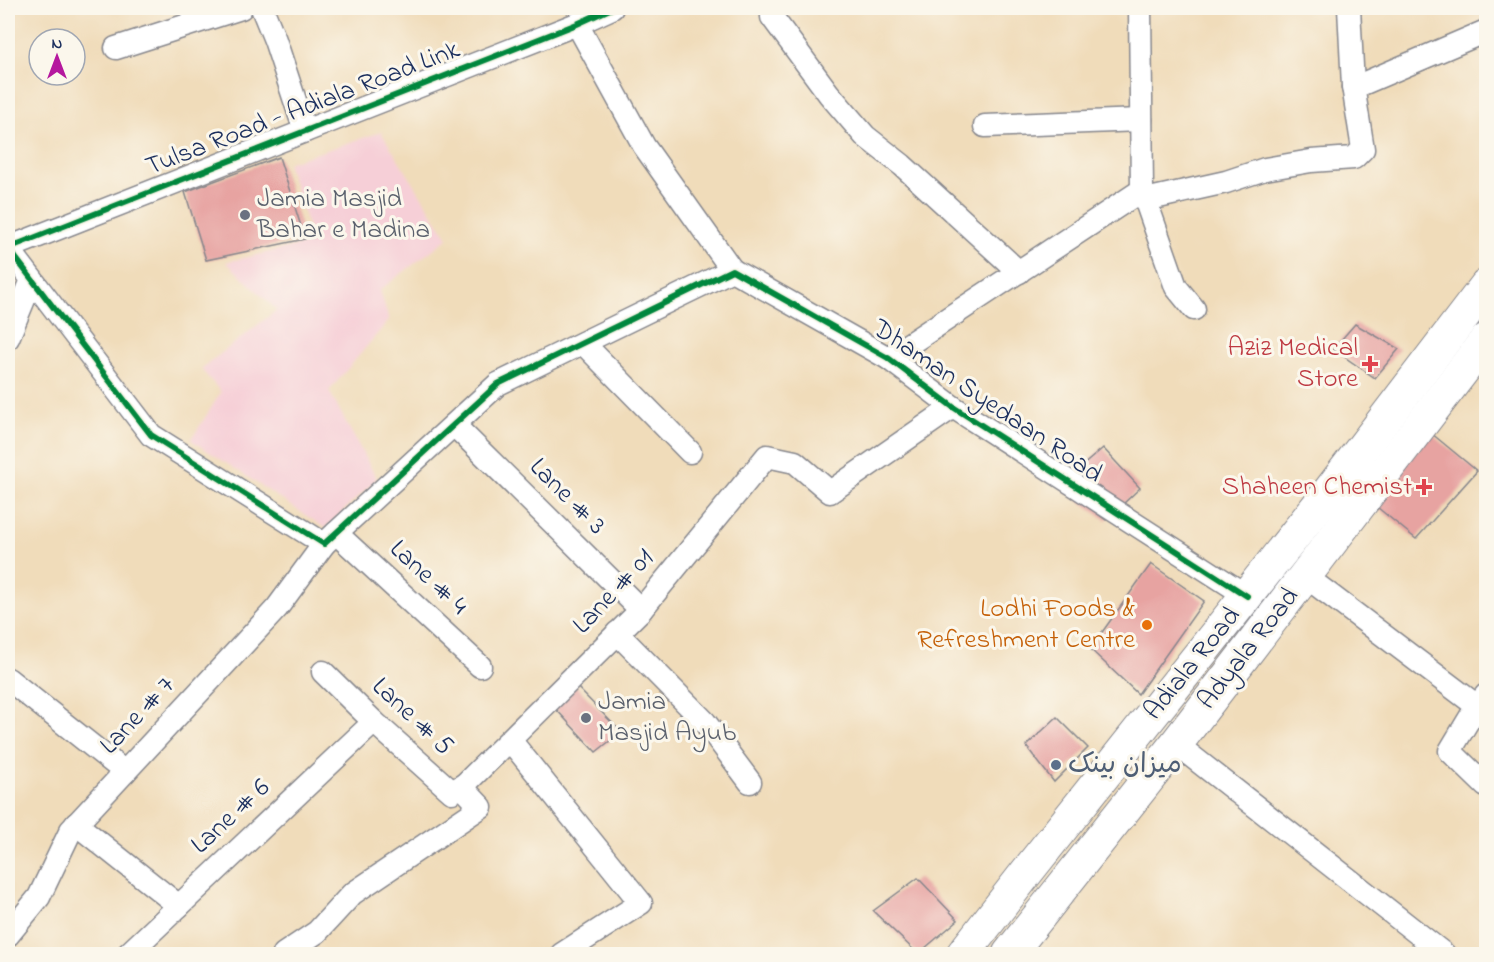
<svg xmlns="http://www.w3.org/2000/svg" width="1494" height="962" font-family="'Indie Flower','Playpen Sans Arabic',sans-serif">
	<style>
		.built { fill: #f6cfd7 }
		.building { fill: #e7a3a1 }
		.lines { fill: none; stroke-linecap: round; stroke-linejoin: round }
		.street-casing { stroke: #86868c; stroke-width: 25 }
		.primary-casing { stroke: #86868c; stroke-width: 35 }
		.street { stroke: #fff; stroke-width: 22 }
		.primary { stroke: #fff; stroke-width: 33 }
		.cycleway-casing { stroke: #fbf7ec; stroke-width: 10 }
		.cycleway { stroke: #00873e; stroke-width: 6 }
		.worship-dot { fill: #6b7280; stroke: #fbf7ec; stroke-width: 2 }
		.health-dot { fill: #e0444e; stroke: #fbf7ec; stroke-width: 2 }
		.food-dot { fill: #e8710a; stroke: #fbf7ec; stroke-width: 2 }
		.service-dot { fill: #5c6f8a; stroke: #fbf7ec; stroke-width: 2 }
		.labels { text-anchor: middle; dominant-baseline: central; stroke-width: 6; stroke-linejoin: round; paint-order: stroke }
		.street-label { font-size: 27px; fill: #1b2f5e; stroke: #fbf7ec }
		.worship-label { font-size: 27px; fill: #5b616d; stroke: #fbf7ec; text-anchor: start }
		.health-label { font-size: 27px; fill: #be3a42; stroke: #fbf7ec; text-anchor: end }
		.food-label { font-size: 27px; fill: #c56008; stroke: #fbf7ec; text-anchor: end }
		.service-label { font-size: 27px; fill: #4e5e75; stroke: #fbf7ec; text-anchor: start }
	</style>
	<rect width="100%" height="100%" fill="#fbf7ec"/>
	<filter id="ink" filterUnits="userSpaceOnUse"><feTurbulence type="fractalNoise" baseFrequency=".0167" numOctaves="2"/><feDisplacementMap in="SourceGraphic" scale="12" xChannelSelector="R" yChannelSelector="G"/><feConvolveMatrix kernelMatrix="1 2 1 2 8 2 1 2 1" color-interpolation-filters="sRGB"/></filter>
	<filter id="wash" filterUnits="userSpaceOnUse"><feTurbulence type="fractalNoise" baseFrequency=".008" numOctaves="4" result="noise"/><feDisplacementMap in="SourceGraphic" scale="24" xChannelSelector="R" yChannelSelector="G"/><feGaussianBlur stdDeviation="1.35" result="paint"/><feColorMatrix in="noise" values="0 0 0 0 0 0 0 0 0 0 0 0 0 0 0 0 0 1.4 0 .05"/><feComposite in="paint" operator="in"/></filter>
	<g filter="url(#wash)">
		<rect width="100%" height="100%" fill="#f0dcba"/>
		<path class="built" d="M 381,132 L 448,238 L 380,290 L 389,320 L 329,391 L 377,479 L 325,528 L 191,440 L 221,392 L 201,369 L 277,310 L 226,262 L 313,242 L 287,163 Z"/>
		<g id="blocks">
			<g class="building">
				<path d="M 279,157 L 305,239 L 206,260 L 185,192 Z"/>
				<path d="M 1355,324 L 1399,349 L 1375,378 L 1333,349 Z"/>
				<path d="M 1431,433 L 1477,471 L 1416,539 L 1372,503 Z"/>
				<path d="M 1103,448 L 1140,488 L 1106,520 L 1059,486 Z"/>
				<path d="M 1151,564 L 1204,601 L 1138,694 L 1090,649 Z"/>
				<path d="M 574,684 L 621,732 L 596,752 L 552,705 Z"/>
				<path d="M 1057,717 L 1088,748 L 1054,782 L 1026,746 Z"/>
				<path d="M 918,878 L 958,920 L 918,954 L 873,911 Z"/>
			</g>
		</g>
	</g>
	<g filter="url(#ink)">
		<use href="#blocks" fill-opacity="0" stroke="#86868c" stroke-width="1.5"/>
		<g class="lines">
			<defs>
				<g id="street">
					<path d="M 262,8 L 275,40 L 305,131"/>
					<path d="M 612,8 L 577,24 L 8,248 L 151,435 L 324,544 L 498,384 L 732,270 L 888,358 L 953,407 L 1247,596"/>
					<path d="M 1140,8 L 1142,190 L 1176,287 L 1194,309"/>
					<path d="M 772,17 L 829,94 L 865,136 L 902,165 L 1019,272"/>
					<path d="M 577,24 L 644,146 L 732,270"/>
					<path d="M 116,48 L 241,8"/>
					<path d="M 1353,88 L 1486,31"/>
					<path d="M 985,126 L 1141,120"/>
					<path d="M 1145,200 L 1226,182 L 1265,169 L 1311,161 L 1354,158 L 1363,149 L 1353,86 L 1349,8"/>
					<path d="M 8,338 L 32,280"/>
					<path d="M 583,343 L 690,452"/>
					<path d="M 888,358 L 1142,190"/>
					<path d="M 454,425 L 641,610"/>
					<path d="M 336,533 L 480,666"/>
					<path d="M 1305,576 L 1477,706"/>
					<path d="M 617,633 L 705,722 L 750,782"/>
					<path d="M 323,672 L 374,722 L 452,792 L 467,783"/>
					<path d="M 8,679 L 125,772"/>
					<path d="M 1486,695 L 1477,706 L 1450,751 L 1486,786"/>
					<path d="M 510,740 L 641,903 L 562,954"/>
					<path d="M 1176,744 L 1444,954"/>
					<path d="M 76,824 L 179,906"/>
					<path d="M 8,935 L 39,897 L 71,830 L 277,608 L 324,544"/>
					<path d="M 128,954 L 374,722"/>
					<path d="M 284,954 L 317,932 L 352,894 L 481,807 L 462,787 L 641,610 L 767,456 L 795,462 L 830,492 L 953,407"/>
				</g>
				<g id="primary">
					<path d="M 963,954 L 1026,873 L 1325,497 L 1486,286"/>
					<path d="M 1009,954 L 1176,744 L 1486,340"/>
				</g>
			</defs>
			<use href="#street" class="street-casing"/>
			<use href="#primary" class="primary-casing"/>
			<use href="#street" class="street"/>
			<use href="#primary" class="primary"/>
			<defs>
				<path id="cycleway" d="M 612,8 L 577,24 L 8,248 L 151,435 L 324,544 L 498,384 L 732,270 L 888,358 L 953,407 L 1247,596"/>
			</defs>
			<use href="#cycleway" class="cycleway-casing"/>
			<use href="#cycleway" class="cycleway"/>
		</g>
	</g>
	<g class="worship-dot">
		<circle cx="245" cy="215" r="6"/>
		<circle cx="586" cy="718" r="6"/>
	</g>
	<g class="health-dot">
		<path d="M1367 355h6v6h6v6h-6v6h-6v-6h-6v-6h6z"/>
		<path d="M1421 478h6v6h6v6h-6v6h-6v-6h-6v-6h6z"/>
	</g>
	<circle class="food-dot" cx="1147" cy="625" r="6"/>
	<circle class="service-dot" cx="1056" cy="765" r="6"/>
	<g class="labels">
		<g class="street-label">
			<text transform="translate(303 109) rotate(-21)">Tulsa Road - Adiala Road Link</text>
			<text transform="translate(987 402) rotate(34)">Dhaman Syedaan Road</text>
			<text transform="translate(567 497) rotate(45)">Lane # 3</text>
			<text transform="translate(428 578) rotate(43)">Lane # 4</text>
			<text transform="translate(614 592) rotate(-47)">Lane # 01</text>
			<text transform="translate(1249 649) rotate(-52)">Adyala Road</text>
			<text transform="translate(1193 664) rotate(-51)">Adiala Road</text>
			<text transform="translate(138 716) rotate(-47)">Lane # 7</text>
			<text transform="translate(412 717) rotate(43)">Lane # 5</text>
			<text transform="translate(231 817) rotate(-43)">Lane # 6</text>
		</g>
		<g class="worship-label">
			<text x="257" y="199">Jamia Masjid<tspan x="257" dy="31">Bahar e Madina</tspan></text>
			<text x="598" y="702">Jamia<tspan x="598" dy="31">Masjid Ayub</tspan></text>
		</g>
		<g class="health-label">
			<text x="1358" y="348">Aziz Medical<tspan x="1358" dy="31">Store</tspan></text>
			<text x="1412" y="487">Shaheen Chemist</text>
		</g>
		<g class="food-label">
			<text x="1135" y="609">Lodhi Foods &amp;<tspan x="1135" dy="31">Refreshment Centre</tspan></text>
		</g>
		<g class="service-label">
			<text x="1068" y="765">میزان بینک</text>
		</g>
	</g>
	<rect width="1494" height="962" fill="none" stroke="#fbf7ec" stroke-width="30"/>
	<g transform="translate(57 57)"><circle r="28" fill="#fbf7ec" stroke="#a1a7b3" stroke-width="1.5"/>
	<path d="M0-4.5L10 22L0 15L-10 22Z" fill="#b5179e"/>
	<text y="-9" font-size="16" font-weight="bold" text-anchor="middle" fill="#1b2f5e">N</text>
	</g>
</svg>
